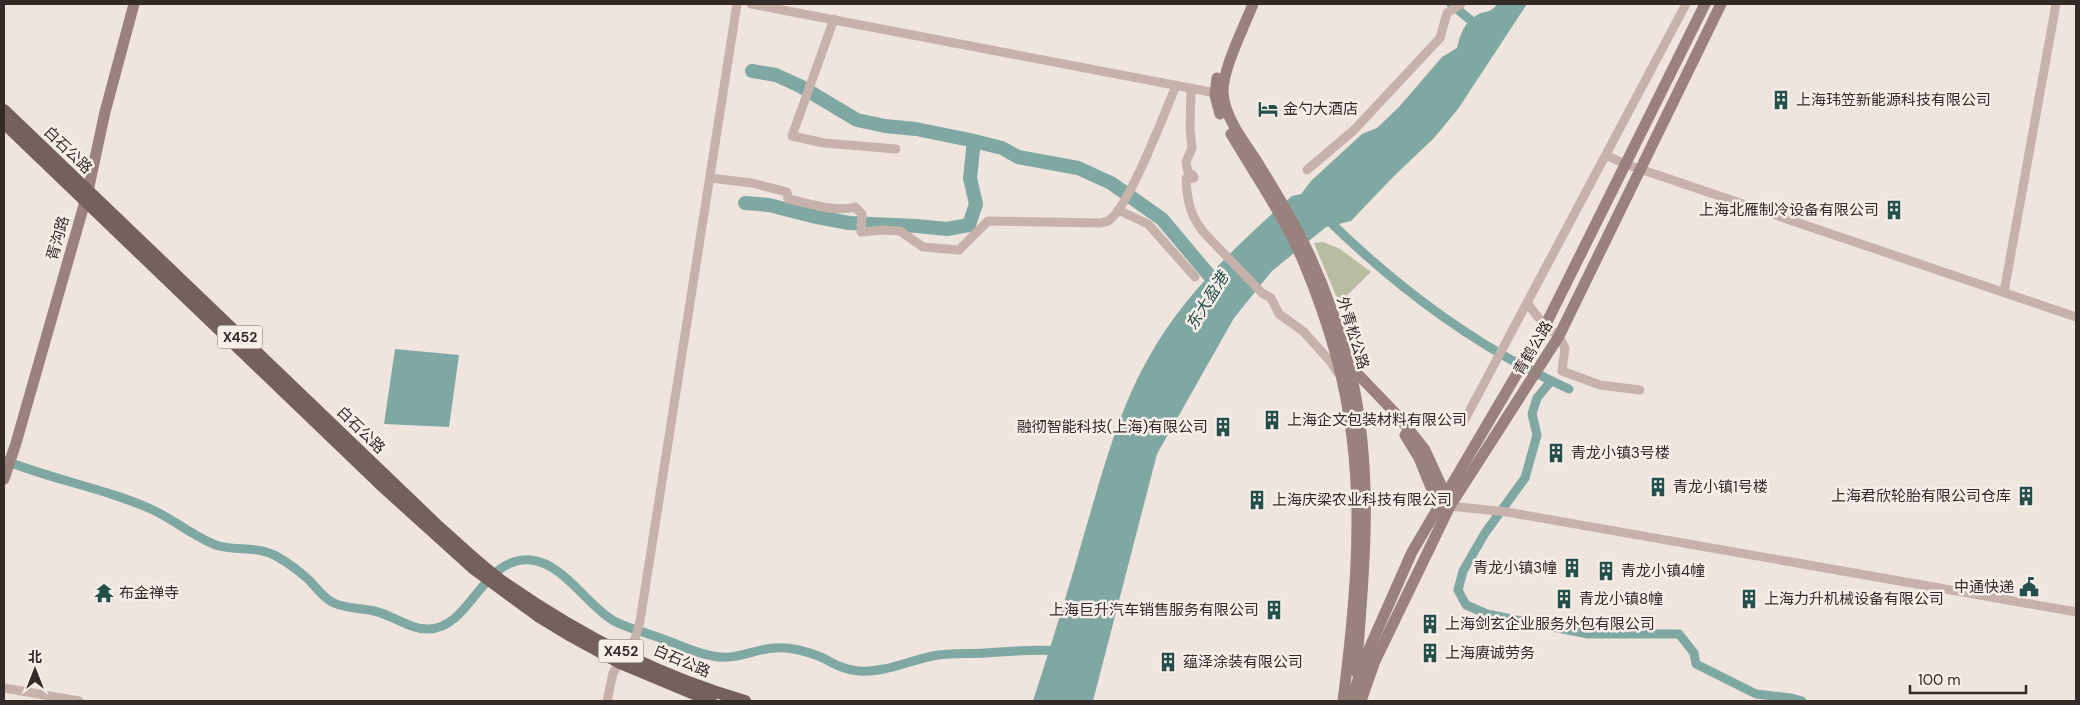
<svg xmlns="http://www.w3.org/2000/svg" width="2080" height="705" font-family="'DM Sans','Noto Sans SC',sans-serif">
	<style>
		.green { fill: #b8bca0 }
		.water { fill: #80a8a3 }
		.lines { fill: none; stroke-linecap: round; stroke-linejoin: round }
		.canal { stroke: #80a8a3; stroke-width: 9 }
		.river { stroke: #80a8a3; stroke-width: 14 }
		.street { stroke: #c6b2ab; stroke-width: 9 }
		.secondary { stroke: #99827d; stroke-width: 11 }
		.primary { stroke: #74605c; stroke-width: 12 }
		.labels { text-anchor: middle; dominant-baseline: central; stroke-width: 5; stroke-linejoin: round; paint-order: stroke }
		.shield { fill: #f7eee9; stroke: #6e6663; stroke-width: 1 }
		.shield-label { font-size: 14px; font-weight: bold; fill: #342b29 }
		.poi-label { font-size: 15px; fill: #342b29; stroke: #f7eee9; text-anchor: start }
		.street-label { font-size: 15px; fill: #342b29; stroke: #f7eee9 }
		.water-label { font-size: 16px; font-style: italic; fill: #24504c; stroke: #f7eee9 }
	</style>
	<rect width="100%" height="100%" fill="#efe4de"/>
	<path class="green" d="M 1323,242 L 1340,249 L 1371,272 L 1339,303 L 1314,243 Z"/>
	<g class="water">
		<path d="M 1497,4 L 1527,4 L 1458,109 L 1434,138 L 1393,177 L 1351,221 L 1326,227 L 1272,271 L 1234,318 L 1157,454 L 1093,701 L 1033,701 C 1051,645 1069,588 1085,531 C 1103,471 1118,411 1149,357 C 1184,294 1238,244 1292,196 L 1301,194 L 1311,181 L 1362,134 L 1377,128 L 1399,107 L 1442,57 L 1457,48 C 1460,35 1464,22 1477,15 C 1486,10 1490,14 1497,4 Z"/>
		<path d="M 395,349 L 459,355 L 449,427 L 384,424 Z"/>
	</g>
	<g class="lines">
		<g class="canal">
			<path d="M 1451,4 L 1480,28"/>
			<path d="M 1325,217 C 1396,287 1479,349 1569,389"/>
			<path d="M 1551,381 L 1537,398 L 1532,414 L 1537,435 L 1525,478 L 1485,533 L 1463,571 L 1458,590 L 1466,605 L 1487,614 L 1588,634 L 1679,634 L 1694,653 L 1696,664 L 1756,694 L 1791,698 L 1802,701"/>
			<path d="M 4,460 C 52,480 105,488 153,510 C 173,519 200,541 219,546 C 238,551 258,546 276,556 C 287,562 299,571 309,580 C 317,588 323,598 334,603 C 347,609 361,608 374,611 C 393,615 410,630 429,629 C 471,628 482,556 531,560 C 565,564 585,604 614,621 C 629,629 648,633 663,639 C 680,645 695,653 713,656 C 735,661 754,649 775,648 C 790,647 808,652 821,657 C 834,664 844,670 859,671 C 886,673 912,659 938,655 C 954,653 970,654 985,653 C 1011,651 1035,649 1061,651"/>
		</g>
		<g class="river">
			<path d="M 752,71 L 776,75 L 800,86 L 857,120 L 885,126 L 916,129 L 970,140 L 1002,148 L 1018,157 L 1078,168 L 1111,183 L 1162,219 L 1209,275"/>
			<path d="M 745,203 L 769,205 L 812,216 L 849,223 L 917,226 L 947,229 L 969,225 L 976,204 L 970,178 L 974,141"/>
		</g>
		<g class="street">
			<path d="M 751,4 L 1221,94"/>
			<path d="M 834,19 L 792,136 L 824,143 L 896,149"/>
			<path d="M 1191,89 L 1190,129 L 1192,148 L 1186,162 L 1188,172 L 1193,175 L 1194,178 L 1186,179 C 1187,202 1191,219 1207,236 L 1262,293 L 1271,298 L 1279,314 L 1303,331 L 1330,361 L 1338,373"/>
			<path d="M 1606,155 L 1625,164 L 2076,317"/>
			<path d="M 1307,170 L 1354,130 L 1440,38 L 1447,13 L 1461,4"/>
			<path d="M 710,178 L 752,183 L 787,192 L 788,199 C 808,203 835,213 855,207 L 862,214 L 861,232 L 882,230 L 900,231 L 923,247 L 959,250 L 988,221 L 1101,223 C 1103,222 1106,222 1108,221 C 1128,210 1165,111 1176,86"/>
			<path d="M 1118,210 L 1148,224 L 1195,277"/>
			<path d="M 2004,292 L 2056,4"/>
			<path d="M 1527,303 L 1545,326 L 1559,336 L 1565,348 L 1562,371 L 1600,385 L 1640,390"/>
			<path d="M 1463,423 L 1686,4"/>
			<path d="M 1359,494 L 1426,501 L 1450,506 L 1507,512 L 2076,612"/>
			<path d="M 4,688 L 79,701"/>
			<path d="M 607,701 L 613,673 L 635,639 L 640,621 L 737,4"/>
		</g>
		<g class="secondary">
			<path d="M 1253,4 C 1244,27 1222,70 1223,93 C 1225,118 1243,140 1256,160 C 1269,181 1281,201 1293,222 C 1319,270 1339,325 1352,378 C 1374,475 1364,575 1356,672"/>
			<path d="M 1217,78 L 1215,95 L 1220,114"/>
			<path d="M 1231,134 C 1256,176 1285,218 1304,263 C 1327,318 1345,377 1352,437 C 1363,524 1354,614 1343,701"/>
			<path d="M 1349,365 L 1399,417 L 1425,450 L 1447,498"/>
			<path d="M 1405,435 L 1419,458 L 1432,490 L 1440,504"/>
			<path d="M 4,479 L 16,443 L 88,191 L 105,112 L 134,4"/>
			<path d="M 1351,701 L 1365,658 L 1412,552 L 1545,326 L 1705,4"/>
			<path d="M 1361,701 L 1375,661 L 1450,506 L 1559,336 L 1721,4"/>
		</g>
		<g class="primary">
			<path d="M 4,110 L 439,527 C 461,546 482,567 506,584 C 578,634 660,677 745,701"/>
			<path d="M 4,123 L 381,485 L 474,569 L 538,616 L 571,636 L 620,663 L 711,701"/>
		</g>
	</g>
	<defs>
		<symbol id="building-bare" viewBox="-9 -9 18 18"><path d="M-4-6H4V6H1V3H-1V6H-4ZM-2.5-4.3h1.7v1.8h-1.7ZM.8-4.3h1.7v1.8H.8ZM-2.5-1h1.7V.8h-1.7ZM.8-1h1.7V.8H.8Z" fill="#24504c" stroke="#f7eee9" stroke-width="2.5" paint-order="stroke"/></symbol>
		<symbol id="hotel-bare" viewBox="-9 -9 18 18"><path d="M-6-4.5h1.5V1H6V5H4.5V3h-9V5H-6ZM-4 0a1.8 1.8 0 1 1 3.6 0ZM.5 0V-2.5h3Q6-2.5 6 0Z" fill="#24504c" stroke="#f7eee9" stroke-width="2.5" paint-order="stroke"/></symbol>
		<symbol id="civic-bare" viewBox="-9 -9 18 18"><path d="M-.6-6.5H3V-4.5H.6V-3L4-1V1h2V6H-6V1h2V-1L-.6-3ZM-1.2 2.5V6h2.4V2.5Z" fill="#24504c" stroke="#f7eee9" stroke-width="2.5" paint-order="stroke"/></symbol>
		<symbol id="temple-bare" viewBox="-9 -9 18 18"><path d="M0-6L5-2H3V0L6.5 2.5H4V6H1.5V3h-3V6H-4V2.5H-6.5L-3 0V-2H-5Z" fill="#24504c" stroke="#f7eee9" stroke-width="2.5" paint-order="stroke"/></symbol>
	</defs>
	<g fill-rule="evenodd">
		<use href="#building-bare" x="1767" y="86" width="28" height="28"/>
		<use href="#hotel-bare" x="1254" y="95" width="28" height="28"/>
		<use href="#building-bare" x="1880" y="196" width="28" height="28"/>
		<use href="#building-bare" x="1258" y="406" width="28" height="28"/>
		<use href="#building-bare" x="1209" y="413" width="28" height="28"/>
		<use href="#building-bare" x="1542" y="439" width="28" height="28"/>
		<use href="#building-bare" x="1644" y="473" width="28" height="28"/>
		<use href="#building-bare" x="2012" y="482" width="28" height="28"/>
		<use href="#building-bare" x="1243" y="486" width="28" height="28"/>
		<use href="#building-bare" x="1558" y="554" width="28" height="28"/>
		<use href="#building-bare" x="1592" y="557" width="28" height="28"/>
		<use href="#civic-bare" x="2015" y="573" width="28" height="28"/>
		<use href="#temple-bare" x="90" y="579" width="28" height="28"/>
		<use href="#building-bare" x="1550" y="585" width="28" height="28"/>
		<use href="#building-bare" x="1735" y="585" width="28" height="28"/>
		<use href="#building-bare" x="1260" y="596" width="28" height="28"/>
		<use href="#building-bare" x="1416" y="610" width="28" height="28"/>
		<use href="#building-bare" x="1416" y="639" width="28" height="28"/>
		<use href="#building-bare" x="1154" y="648" width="28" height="28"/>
	</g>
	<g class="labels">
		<g class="shield">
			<rect x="217.5" y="325.5" width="45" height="23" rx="4"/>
			<rect x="598.5" y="639.5" width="45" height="23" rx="4"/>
		</g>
		<g class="shield-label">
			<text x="240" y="337">X452</text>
			<text x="621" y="651">X452</text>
		</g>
		<g class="poi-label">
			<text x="1796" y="100">上海玮笠新能源科技有限公司</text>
			<text x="1283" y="109">金勺大酒店</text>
			<text x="1879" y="210" text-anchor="end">上海北雁制冷设备有限公司</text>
			<text x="1287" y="420">上海企文包装材料有限公司</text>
			<text x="1208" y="427" text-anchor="end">融彻智能科技(上海)有限公司</text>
			<text x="1571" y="453">青龙小镇3号楼</text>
			<text x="1673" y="487">青龙小镇1号楼</text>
			<text x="2011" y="496" text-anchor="end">上海君欣轮胎有限公司仓库</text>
			<text x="1272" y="500">上海庆梁农业科技有限公司</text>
			<text x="1557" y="568" text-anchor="end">青龙小镇3幢</text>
			<text x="1621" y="571">青龙小镇4幢</text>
			<text x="2014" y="587" text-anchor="end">中通快递</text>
			<text x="119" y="593">布金禅寺</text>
			<text x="1579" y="599">青龙小镇8幢</text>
			<text x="1764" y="599">上海力升机械设备有限公司</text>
			<text x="1259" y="610" text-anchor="end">上海巨升汽车销售服务有限公司</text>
			<text x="1445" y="624">上海剑玄企业服务外包有限公司</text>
			<text x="1445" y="653">上海赓诚劳务</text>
			<text x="1183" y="662">蕴泽涂装有限公司</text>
		</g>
		<g class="street-label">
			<text transform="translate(68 150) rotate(44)">白石公路</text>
			<text transform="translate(58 238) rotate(-74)">胥沟路</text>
			<text transform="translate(1353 333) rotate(73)">外青松公路</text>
			<text transform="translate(1533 348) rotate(-59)">青鹤公路</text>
			<text transform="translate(361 430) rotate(44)">白石公路</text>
			<text transform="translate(682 661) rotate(23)">白石公路</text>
		</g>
		<g class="water-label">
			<text transform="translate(1207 301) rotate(-58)">东大盈港</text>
		</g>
	</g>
	<rect width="2080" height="705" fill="none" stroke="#342b29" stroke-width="10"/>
	<g transform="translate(35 670)" stroke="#f7eee9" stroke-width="4" paint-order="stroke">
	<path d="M0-4L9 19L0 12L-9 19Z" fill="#342b29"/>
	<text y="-8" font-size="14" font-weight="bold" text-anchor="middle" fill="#342b29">北</text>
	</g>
	<path d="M1910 685v8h116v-8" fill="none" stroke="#342b29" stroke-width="2.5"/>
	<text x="1918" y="685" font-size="15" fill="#342b29" stroke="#f7eee9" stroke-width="4" paint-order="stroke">100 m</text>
</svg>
